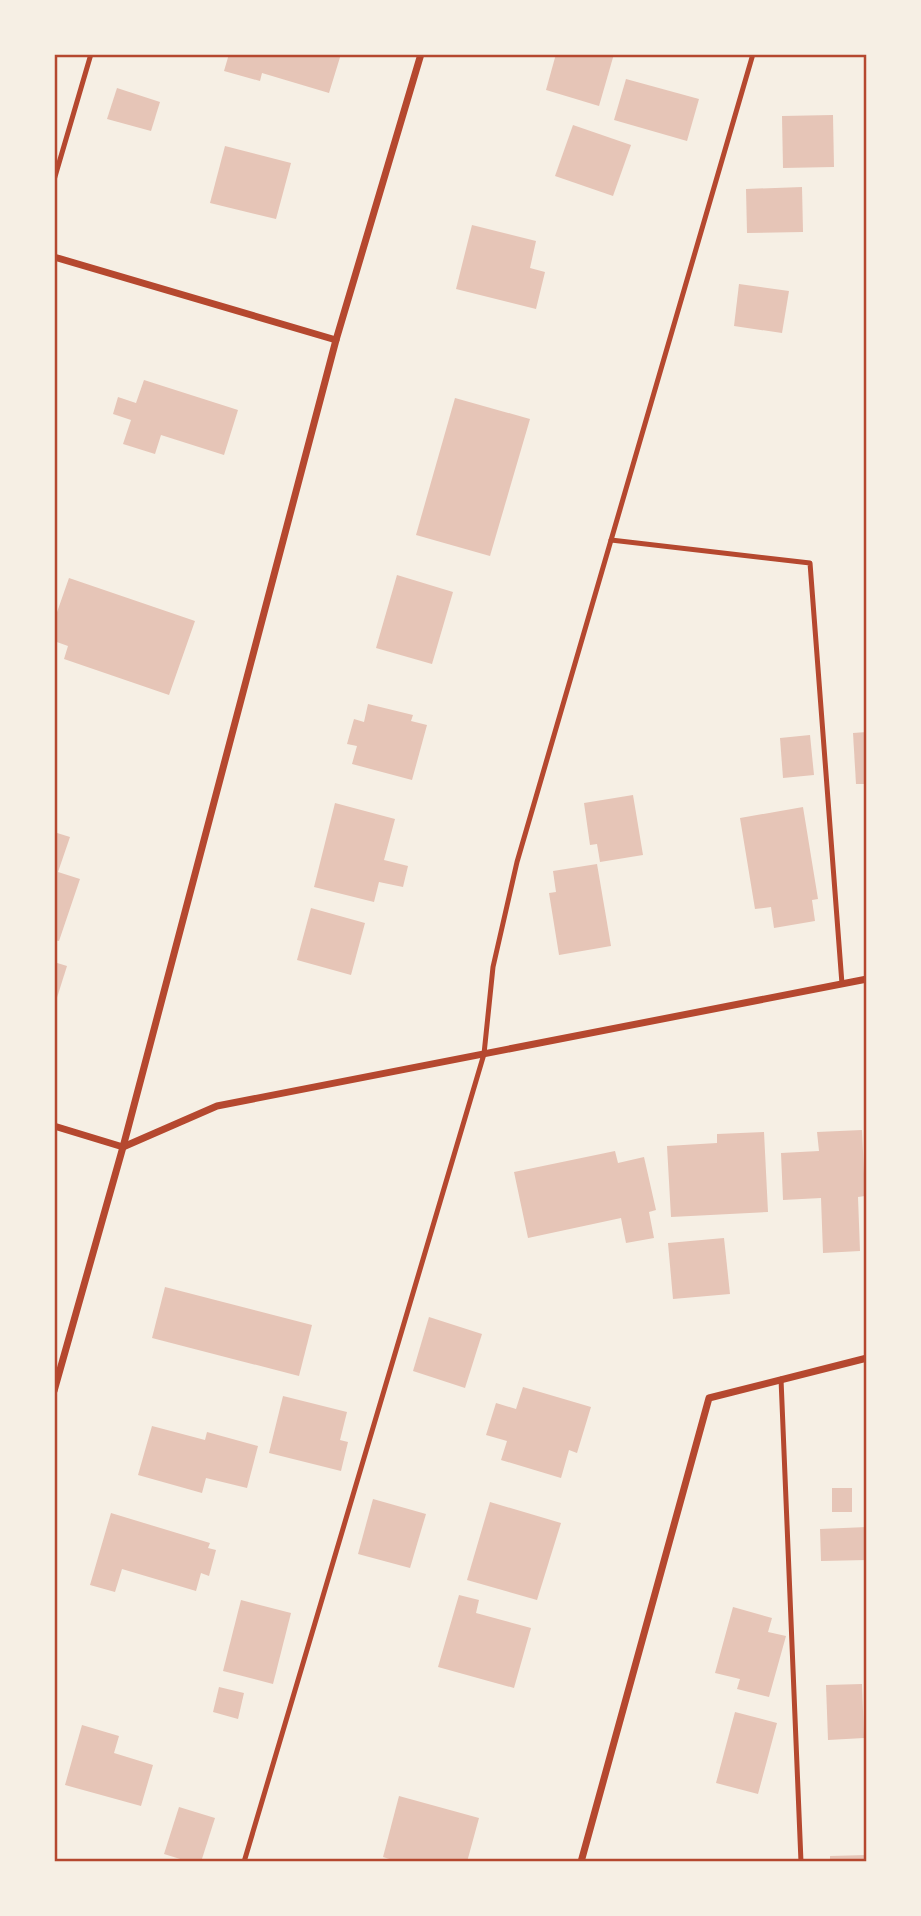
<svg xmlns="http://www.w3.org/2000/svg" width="921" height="1916" font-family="'DM Sans',sans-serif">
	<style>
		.building { fill: #e6c5b7 }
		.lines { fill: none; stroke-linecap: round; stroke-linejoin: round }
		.service { stroke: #b5482f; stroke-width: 5 }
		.minor { stroke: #b5482f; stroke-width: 7 }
		.neatline { fill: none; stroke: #b5482f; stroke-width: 2.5 }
	</style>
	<rect width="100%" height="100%" fill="#f6efe4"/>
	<g class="building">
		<path d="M 229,54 L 341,54 L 329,93 L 262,73 L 260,81 L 224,71 Z"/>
		<path d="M 556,54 L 614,54 L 599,106 L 546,90 Z"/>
		<path d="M 626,79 L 699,99 L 687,141 L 614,120 Z"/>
		<path d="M 117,88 L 160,102 L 151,131 L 107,119 Z"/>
		<path d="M 833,115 L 834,167 L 783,168 L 782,116 Z"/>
		<path d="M 573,125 L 631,145 L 613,196 L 555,176 Z"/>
		<path d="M 225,146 L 291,163 L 276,219 L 210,203 Z"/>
		<path d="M 802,187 L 803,232 L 747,233 L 746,189 Z"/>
		<path d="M 472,225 L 536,241 L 530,268 L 545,272 L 536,309 L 456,289 Z"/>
		<path d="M 739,284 L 789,291 L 782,333 L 734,326 Z"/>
		<path d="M 144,380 L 238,410 L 224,455 L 161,435 L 155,454 L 123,444 L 131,420 L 113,414 L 118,397 L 136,403 Z"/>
		<path d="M 455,398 L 530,419 L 490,556 L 416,535 Z"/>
		<path d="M 397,575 L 453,592 L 432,664 L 376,648 Z"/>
		<path d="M 69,578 L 195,621 L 169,695 L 64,659 L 68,646 L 54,641 L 54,615 L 56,615 Z"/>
		<path d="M 368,704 L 413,715 L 411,721 L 427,725 L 412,780 L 352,764 L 357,746 L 347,744 L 354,719 L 364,722 Z"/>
		<path d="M 867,732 L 867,784 L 856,784 L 853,733 Z"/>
		<path d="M 810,735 L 814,775 L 783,778 L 780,738 Z"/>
		<path d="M 633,795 L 643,855 L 600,862 L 597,844 L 590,845 L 584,803 Z"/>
		<path d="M 335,803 L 395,819 L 384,860 L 408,866 L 403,887 L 379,882 L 374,902 L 314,887 Z"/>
		<path d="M 803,807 L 818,899 L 812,900 L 815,921 L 774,928 L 771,907 L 755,909 L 740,818 Z"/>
		<path d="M 54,832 L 70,837 L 58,872 L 80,879 L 59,941 L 54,940 Z"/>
		<path d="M 597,864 L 611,946 L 559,955 L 549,893 L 556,892 L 553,871 Z"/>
		<path d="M 311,908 L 365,923 L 351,975 L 297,960 Z"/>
		<path d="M 54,962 L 67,966 L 55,1004 L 54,1004 Z"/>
		<path d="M 862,1130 L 865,1196 L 858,1197 L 860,1251 L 823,1253 L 821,1198 L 783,1200 L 781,1153 L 819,1151 L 817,1132 Z"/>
		<path d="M 764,1132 L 768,1212 L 671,1217 L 667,1146 L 717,1143 L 717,1134 Z"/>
		<path d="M 615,1151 L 618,1163 L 644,1157 L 656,1210 L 649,1212 L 654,1238 L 626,1243 L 621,1218 L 528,1238 L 514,1172 Z"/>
		<path d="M 724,1238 L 730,1294 L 673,1299 L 668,1243 Z"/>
		<path d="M 165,1287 L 312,1325 L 299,1376 L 152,1338 Z"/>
		<path d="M 429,1317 L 482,1334 L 465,1388 L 413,1371 Z"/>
		<path d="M 523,1387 L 591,1407 L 577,1453 L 569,1450 L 561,1478 L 501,1460 L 507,1441 L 486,1435 L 496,1403 L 516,1409 Z"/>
		<path d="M 283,1396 L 347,1412 L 340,1440 L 348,1442 L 341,1471 L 269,1453 Z"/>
		<path d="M 152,1426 L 205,1440 L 207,1432 L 258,1446 L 247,1488 L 206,1478 L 202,1493 L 138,1475 Z"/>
		<rect x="832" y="1488" width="20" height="24"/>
		<path d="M 373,1499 L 426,1514 L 410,1568 L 358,1554 Z"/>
		<path d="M 490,1502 L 561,1523 L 537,1600 L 467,1580 Z"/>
		<path d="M 111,1513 L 210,1543 L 208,1548 L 216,1550 L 209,1576 L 201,1573 L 196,1591 L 122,1569 L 115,1592 L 90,1585 Z"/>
		<path d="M 867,1527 L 867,1560 L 821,1561 L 820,1529 Z"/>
		<path d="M 459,1595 L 479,1600 L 476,1613 L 531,1628 L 514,1688 L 438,1667 Z"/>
		<path d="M 241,1600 L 291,1613 L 273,1684 L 223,1671 Z"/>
		<path d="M 733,1607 L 772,1618 L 768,1632 L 786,1636 L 769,1697 L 737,1689 L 740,1679 L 715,1673 Z"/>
		<path d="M 862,1684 L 864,1738 L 828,1740 L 826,1685 Z"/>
		<path d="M 219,1687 L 244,1693 L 238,1719 L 213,1712 Z"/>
		<path d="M 735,1712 L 777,1723 L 758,1794 L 716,1783 Z"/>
		<path d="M 82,1725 L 119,1736 L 114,1753 L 153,1765 L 141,1806 L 65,1785 Z"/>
		<path d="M 399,1796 L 479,1818 L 467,1862 L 399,1862 L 383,1857 Z"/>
		<path d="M 179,1807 L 215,1818 L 201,1862 L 190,1862 L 164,1854 Z"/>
		<path d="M 867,1855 L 867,1862 L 830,1862 L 830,1856 Z"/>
	</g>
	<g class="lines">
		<g class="service">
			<path d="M 54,180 L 91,54"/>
			<path d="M 611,540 L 810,563 L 842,984"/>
			<path d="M 781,1379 L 801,1862"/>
			<path d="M 244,1862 L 484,1054 L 493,967 L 517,862 L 753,54"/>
		</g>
		<g class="minor">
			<path d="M 54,257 L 336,340"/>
			<path d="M 54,1126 L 123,1147 L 217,1106 L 867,979"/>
			<path d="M 54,1391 L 123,1147 L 336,340 L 421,54"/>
			<path d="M 581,1862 L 709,1398 L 867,1358"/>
		</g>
	</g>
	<rect width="921" height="1916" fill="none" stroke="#f6efe4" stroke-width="112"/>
	<rect x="56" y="56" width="809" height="1804" class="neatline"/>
</svg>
